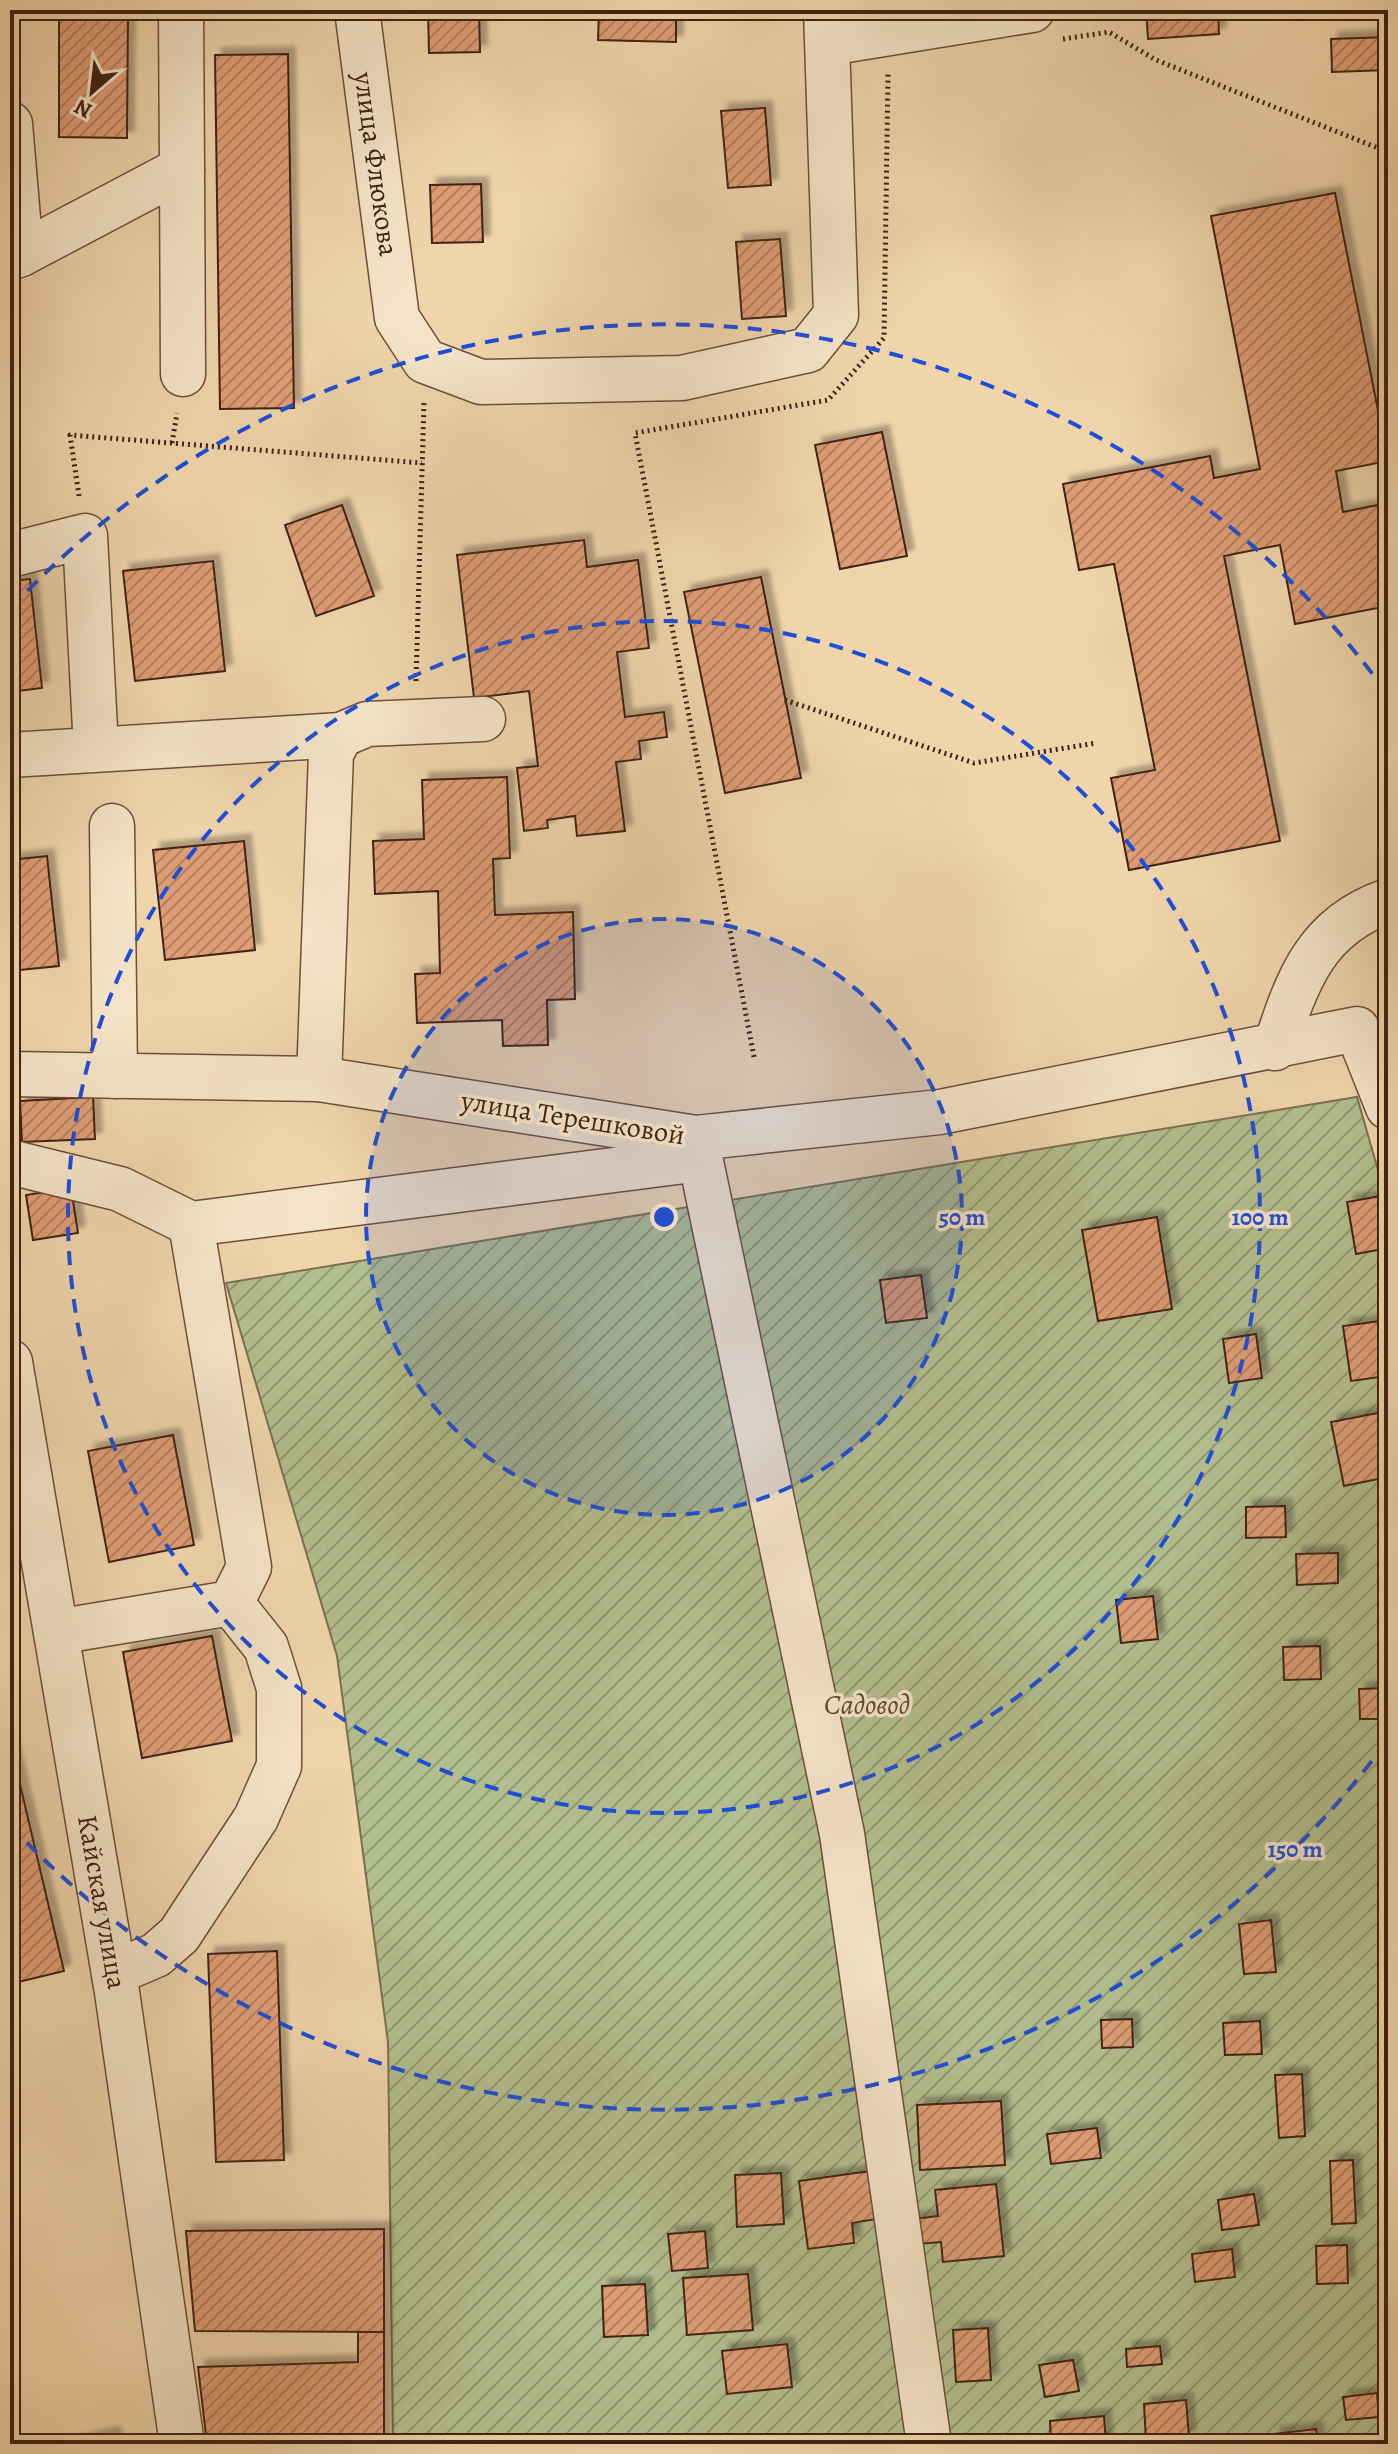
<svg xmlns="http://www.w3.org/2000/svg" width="1398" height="2454" font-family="Alegreya,serif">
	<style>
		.garden { fill: url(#garden-furrows); stroke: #7a7051; stroke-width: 2 }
		.building { fill: url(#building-hatch); stroke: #402214; stroke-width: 2; filter: url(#shadow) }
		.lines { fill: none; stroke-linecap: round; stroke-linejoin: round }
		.minor-casing { stroke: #6c4f3a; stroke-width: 47 }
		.path { stroke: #402214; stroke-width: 5; stroke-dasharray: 2 4; stroke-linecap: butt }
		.minor { stroke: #f5e4c8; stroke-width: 44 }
		.ring { fill: none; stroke: #1d4ed8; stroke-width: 4; stroke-dasharray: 14 10 }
		.labels { text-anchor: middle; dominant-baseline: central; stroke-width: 7; stroke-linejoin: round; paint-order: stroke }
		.street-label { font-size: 28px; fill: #402214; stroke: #f5e4c8 }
		.park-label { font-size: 28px; font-style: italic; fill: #5d4932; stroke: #f5e4c8 }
		.centre { fill: #1d4ed8; stroke: #f5e4c8; stroke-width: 4 }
		.ring-label { font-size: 24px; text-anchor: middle; font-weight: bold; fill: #1d4ed8; stroke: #f5e4c8; stroke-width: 7; stroke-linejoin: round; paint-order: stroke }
	</style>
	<defs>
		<pattern id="garden-furrows" width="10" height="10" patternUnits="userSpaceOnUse" patternTransform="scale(2)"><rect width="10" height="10" fill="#b3be8e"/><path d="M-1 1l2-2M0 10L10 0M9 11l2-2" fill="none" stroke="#939a73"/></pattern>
		<pattern id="building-hatch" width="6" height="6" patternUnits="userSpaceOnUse" patternTransform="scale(2)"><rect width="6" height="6" fill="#df9d74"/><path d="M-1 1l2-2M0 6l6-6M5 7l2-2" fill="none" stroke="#b6805e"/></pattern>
		<filter id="shadow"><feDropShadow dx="7" dy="-7" stdDeviation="2" flood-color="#0004"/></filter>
	</defs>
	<rect width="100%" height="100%" fill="#f0d5ab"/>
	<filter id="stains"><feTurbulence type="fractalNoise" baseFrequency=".0025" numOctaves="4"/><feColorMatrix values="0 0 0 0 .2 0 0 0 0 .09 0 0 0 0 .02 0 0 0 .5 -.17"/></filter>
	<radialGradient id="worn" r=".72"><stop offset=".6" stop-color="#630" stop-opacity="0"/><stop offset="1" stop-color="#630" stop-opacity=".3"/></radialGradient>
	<path class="garden" d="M 1357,1097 L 1388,1205 L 1388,2444 L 393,2444 L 388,2042 L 337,1656 L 226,1283 Z"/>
	<g class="building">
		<path d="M 59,10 L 128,10 L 127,138 L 59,137 Z"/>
		<path d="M 428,10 L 479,10 L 480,52 L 429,53 Z"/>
		<path d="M 599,10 L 676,10 L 676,42 L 598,40 Z"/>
		<path d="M 1146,10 L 1218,10 L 1219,34 L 1148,39 Z"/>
		<path d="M 1388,37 L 1388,70 L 1332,72 L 1331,39 Z"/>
		<path d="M 288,54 L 294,408 L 220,409 L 215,55 Z"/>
		<path d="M 765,108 L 771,185 L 728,188 L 721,111 Z"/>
		<path d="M 481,184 L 483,242 L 432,243 L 430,185 Z"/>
		<path d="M 1335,193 L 1388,461 L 1336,471 L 1343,512 L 1388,503 L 1388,606 L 1295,624 L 1280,545 L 1224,556 L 1280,841 L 1129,870 L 1111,778 L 1155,770 L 1114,564 L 1079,570 L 1063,484 L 1210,456 L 1214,478 L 1260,469 L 1211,216 Z"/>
		<path d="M 780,239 L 786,316 L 742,319 L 736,242 Z"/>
		<path d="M 882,432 L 907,556 L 840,569 L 815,445 Z"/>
		<path d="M 342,505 L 374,596 L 316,616 L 285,525 Z"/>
		<path d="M 584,540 L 587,567 L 638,560 L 649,648 L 617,652 L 625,717 L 664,712 L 667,737 L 639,741 L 641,759 L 616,762 L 625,831 L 577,836 L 575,816 L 547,820 L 548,828 L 524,831 L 517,768 L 538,766 L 529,691 L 474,698 L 457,555 Z"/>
		<path d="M 213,561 L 225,671 L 135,681 L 123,571 Z"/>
		<path d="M 761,577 L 801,778 L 725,793 L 684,592 Z"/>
		<path d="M 30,579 L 42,688 L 10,692 L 10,581 Z"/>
		<path d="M 507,777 L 510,858 L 493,859 L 495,915 L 573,912 L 575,999 L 547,1000 L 548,1045 L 503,1046 L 502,1020 L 417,1023 L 415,974 L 440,973 L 438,891 L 375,894 L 373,841 L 424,839 L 422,780 Z"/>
		<path d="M 244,841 L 255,950 L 165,960 L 153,850 Z"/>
		<path d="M 47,856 L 59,966 L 10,971 L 10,860 Z"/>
		<path d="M 93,1097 L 95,1139 L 22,1142 L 20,1101 Z"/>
		<path d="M 71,1188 L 78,1233 L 33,1240 L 26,1195 Z"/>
		<path d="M 1381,1196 L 1388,1248 L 1356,1254 L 1347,1202 Z"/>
		<path d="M 1157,1217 L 1172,1309 L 1098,1321 L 1082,1230 Z"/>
		<path d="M 921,1275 L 927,1318 L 886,1323 L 880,1280 Z"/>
		<path d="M 1388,1320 L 1388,1376 L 1351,1381 L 1343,1326 Z"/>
		<path d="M 1256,1334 L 1262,1378 L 1229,1383 L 1223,1339 Z"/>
		<path d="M 1388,1411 L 1388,1477 L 1344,1486 L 1331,1422 Z"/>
		<path d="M 173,1435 L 194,1545 L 109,1562 L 88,1451 Z"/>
		<path d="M 1285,1506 L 1286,1537 L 1246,1538 L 1246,1507 Z"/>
		<path d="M 1338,1553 L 1338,1583 L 1297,1585 L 1296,1554 Z"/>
		<path d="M 1153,1596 L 1158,1639 L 1121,1643 L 1116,1600 Z"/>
		<path d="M 212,1636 L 232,1741 L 142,1758 L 123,1652 Z"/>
		<path d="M 1320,1646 L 1321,1679 L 1284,1680 L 1283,1647 Z"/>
		<path d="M 1388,1688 L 1388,1719 L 1360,1719 L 1359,1689 Z"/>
		<path d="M 10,1742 L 64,1971 L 10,1984 Z"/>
		<path d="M 1381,1876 L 1388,1876 L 1388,1908 L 1382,1908 Z"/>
		<path d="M 1271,1920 L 1276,1972 L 1244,1974 L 1239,1924 Z"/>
		<path d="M 277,1951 L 284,2160 L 216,2162 L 208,1954 Z"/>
		<path d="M 1132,2019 L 1133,2047 L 1102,2048 L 1101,2020 Z"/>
		<path d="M 1260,2021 L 1262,2054 L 1225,2055 L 1223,2023 Z"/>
		<path d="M 1302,2074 L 1305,2136 L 1279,2138 L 1275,2075 Z"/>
		<path d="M 1001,2101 L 1005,2165 L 920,2170 L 917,2105 Z"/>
		<path d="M 1097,2128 L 1101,2158 L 1051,2164 L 1047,2134 Z"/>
		<path d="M 1353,2160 L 1356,2223 L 1332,2224 L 1330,2161 Z"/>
		<path d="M 870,2171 L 876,2219 L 852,2223 L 854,2243 L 808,2249 L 799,2181 Z"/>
		<path d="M 781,2173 L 784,2224 L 737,2227 L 735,2175 Z"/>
		<path d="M 996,2184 L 1004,2256 L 943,2262 L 941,2242 L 908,2245 L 906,2220 L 938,2216 L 935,2190 Z"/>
		<path d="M 1254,2194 L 1259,2225 L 1222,2230 L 1218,2200 Z"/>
		<path d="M 384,2229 L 384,2332 L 195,2331 L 186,2231 Z"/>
		<path d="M 705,2231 L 708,2268 L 672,2271 L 668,2234 Z"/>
		<path d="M 1347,2245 L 1348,2283 L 1317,2284 L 1316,2246 Z"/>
		<path d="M 1232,2249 L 1235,2277 L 1195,2282 L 1192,2254 Z"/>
		<path d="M 748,2274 L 753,2330 L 687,2335 L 683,2278 Z"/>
		<path d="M 645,2284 L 648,2335 L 604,2337 L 602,2286 Z"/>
		<path d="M 988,2328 L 991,2380 L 956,2382 L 953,2330 Z"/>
		<path d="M 358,2332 L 384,2332 L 384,2444 L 207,2444 L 198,2367 L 358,2362 Z"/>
		<path d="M 787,2344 L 792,2387 L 727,2394 L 722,2351 Z"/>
		<path d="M 1160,2346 L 1162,2364 L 1127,2367 L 1126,2349 Z"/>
		<path d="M 1073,2360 L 1079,2391 L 1045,2397 L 1039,2365 Z"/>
		<path d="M 1377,2393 L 1379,2417 L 1346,2420 L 1343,2397 Z"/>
		<path d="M 1186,2400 L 1189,2437 L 1146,2441 L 1144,2404 Z"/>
		<path d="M 1104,2416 L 1106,2444 L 1051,2444 L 1050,2421 Z"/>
		<path d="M 1316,2429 L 1318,2444 L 1275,2444 L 1273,2434 Z"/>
		<path d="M 113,2434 L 115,2444 L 69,2444 Z"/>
	</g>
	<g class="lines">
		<defs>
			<g id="minor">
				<path d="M 181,10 L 182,169"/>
				<path d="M 357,10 L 397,318 L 425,361 L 481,382 L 682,378 L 808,350 L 836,315 L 826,10"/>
				<path d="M 828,43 L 1032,10"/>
				<path d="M 10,124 L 21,254 L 10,258"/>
				<path d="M 21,254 L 182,169 L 183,374"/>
				<path d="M 10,555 L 85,536 L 96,749"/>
				<path d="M 10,755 L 341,735"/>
				<path d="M 112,826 L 115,1076"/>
				<path d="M 1275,1048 C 1297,981 1315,926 1388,901"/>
				<path d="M 10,1074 L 319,1079 L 696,1138 L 940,1112 L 1357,1029 L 1388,1107"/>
				<path d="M 319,1079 L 331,753 L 341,735 L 367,724 L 483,719"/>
				<path d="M 696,1138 L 842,1834 L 929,2444"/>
				<path d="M 10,1162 L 120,1189 L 191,1224 L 249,1567 L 231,1603 L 56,1632"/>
				<path d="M 191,1224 L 700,1159"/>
				<path d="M 10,1362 L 117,1992 L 182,2444"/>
				<path d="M 114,1973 L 156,1955 L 179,1935 L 256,1818 L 279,1766 L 279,1688 L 266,1647 L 231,1603"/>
			</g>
		</defs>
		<use href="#minor" class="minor-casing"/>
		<g class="path">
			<path d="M 1063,39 L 1109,32 L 1156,60 L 1388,152"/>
			<path d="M 172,443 L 177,413"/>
			<path d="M 79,496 L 70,435 L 422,463"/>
			<path d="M 416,681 L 424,403"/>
			<path d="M 785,700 L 974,763 L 1096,743"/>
			<path d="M 754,1057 L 635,433 L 828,400 L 884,338 L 888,74"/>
		</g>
		<use href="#minor" class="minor"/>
	</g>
	<circle cx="664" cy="1217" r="298" fill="#1d4ed8" fill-opacity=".12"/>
	<g class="ring">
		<circle cx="664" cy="1217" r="298"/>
		<circle cx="664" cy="1217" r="596"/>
		<path d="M1386 1742A893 893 0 0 1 11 1826M11 608A893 893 0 0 1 1386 692"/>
	</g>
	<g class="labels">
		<g class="street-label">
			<text transform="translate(376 164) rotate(82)">улица Флюкова</text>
			<text transform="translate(573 1118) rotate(9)">улица Терешковой</text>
			<text transform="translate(102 1902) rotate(80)">Кайская улица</text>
		</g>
		<g class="park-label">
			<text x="867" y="1705">Садовод</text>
		</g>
	</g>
	<circle cx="664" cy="1217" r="12" class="centre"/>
	<g class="ring-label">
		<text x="962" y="1225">50 m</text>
		<text x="1260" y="1225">100 m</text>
		<text x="1295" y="1857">150 m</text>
	</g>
	<rect width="1398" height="2454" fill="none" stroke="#f0d5ab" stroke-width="40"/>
	<rect x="12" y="12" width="1374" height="2430" fill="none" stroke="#402214" stroke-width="4"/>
	<rect x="20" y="20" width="1358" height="2414" fill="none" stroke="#402214" stroke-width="2"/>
	<g transform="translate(92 92) rotate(208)" stroke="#f5e4c8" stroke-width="6" paint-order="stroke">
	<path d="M0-6L14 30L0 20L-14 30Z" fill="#402214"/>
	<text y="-12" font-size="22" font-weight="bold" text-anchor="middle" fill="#402214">N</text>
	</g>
	<rect width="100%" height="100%" filter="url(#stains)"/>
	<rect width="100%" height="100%" fill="url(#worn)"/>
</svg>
